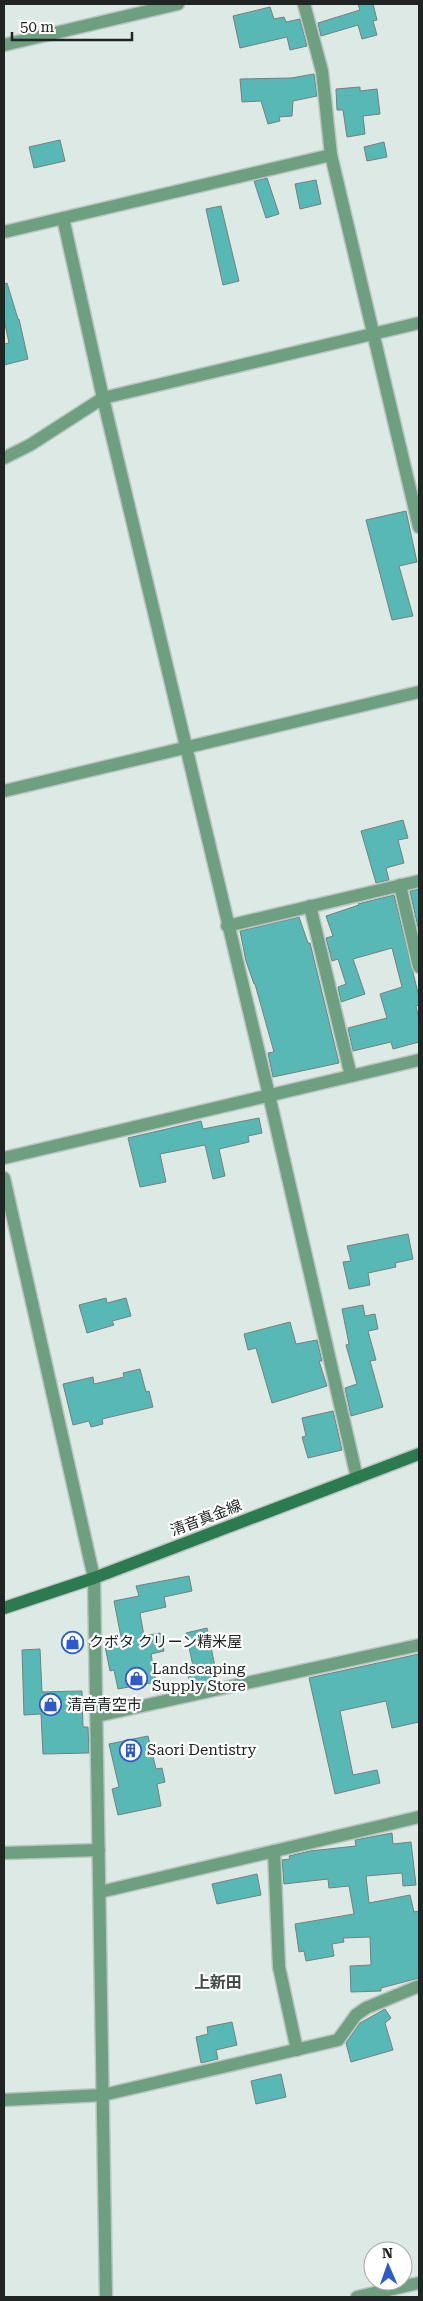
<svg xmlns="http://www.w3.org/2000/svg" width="423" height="2301" font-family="'Roboto Serif','Noto Sans JP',serif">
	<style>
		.building { fill: #57b8b5; stroke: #74807f }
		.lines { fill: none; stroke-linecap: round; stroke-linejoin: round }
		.street-casing { stroke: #bbc6c2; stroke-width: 15 }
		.secondary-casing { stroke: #bbc6c2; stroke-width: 15 }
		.street { stroke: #6f9f81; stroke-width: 12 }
		.secondary { stroke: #2c7b50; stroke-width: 12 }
		.labels { text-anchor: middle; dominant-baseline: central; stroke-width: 4.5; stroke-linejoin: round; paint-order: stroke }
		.street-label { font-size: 15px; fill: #202524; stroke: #fff }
		.poi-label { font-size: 15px; fill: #202524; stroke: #fff; text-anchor: start }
		.neighbourhood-label { font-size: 16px; font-weight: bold; fill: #414b48; stroke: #fff }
	</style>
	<rect width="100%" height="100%" fill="#dde9e5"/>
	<g class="building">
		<path d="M 358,4 L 373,4 L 377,20 L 373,21 L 377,35 L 362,39 L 358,25 L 321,36 L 318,23 L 360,10 Z"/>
		<path d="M 270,7 L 274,19 L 284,17 L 286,22 L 300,19 L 307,46 L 290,50 L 287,37 L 240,48 L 233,16 Z"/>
		<path d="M 314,74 L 317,96 L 293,101 L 292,116 L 279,117 L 280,121 L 268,124 L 261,101 L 242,102 L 240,79 L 291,78 Z"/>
		<path d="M 360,87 L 360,91 L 377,89 L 380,114 L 363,116 L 365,134 L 347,137 L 343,110 L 337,110 L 336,89 Z"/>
		<path d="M 60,140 L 65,161 L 34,168 L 29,147 Z"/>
		<path d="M 384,142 L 387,157 L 367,161 L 364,147 Z"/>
		<path d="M 267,178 L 279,214 L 266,218 L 254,181 Z"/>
		<path d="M 316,180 L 321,204 L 300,209 L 295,184 Z"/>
		<path d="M 221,206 L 239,281 L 223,285 L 206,209 Z"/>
		<path d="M 7,283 L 18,319 L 19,319 L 28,359 L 4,365 L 4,344 L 9,343 L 4,319 L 4,284 Z"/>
		<path d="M 406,511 L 417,562 L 399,566 L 413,616 L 392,620 L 366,520 Z"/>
		<path d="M 403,820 L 408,838 L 398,840 L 404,863 L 386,868 L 389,880 L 376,883 L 361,831 Z"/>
		<path d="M 419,889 L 419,932 L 410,891 Z"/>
		<path d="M 394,895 L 419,997 L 419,1005 L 416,1006 L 419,1020 L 419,1042 L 393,1049 L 391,1042 L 353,1051 L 348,1028 L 387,1018 L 380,994 L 402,987 L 392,948 L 353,959 L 365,994 L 341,1002 L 338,987 L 346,984 L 338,959 L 332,961 L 326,938 L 333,936 L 326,916 L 359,905 L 358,904 Z"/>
		<path d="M 299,917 L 308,943 L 310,943 L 339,1063 L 273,1077 L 268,1053 L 274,1052 L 255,984 L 254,984 L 246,961 L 240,931 Z"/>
		<path d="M 259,1118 L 262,1133 L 248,1136 L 249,1142 L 219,1149 L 225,1176 L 213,1179 L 205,1145 L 160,1154 L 166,1182 L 140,1187 L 128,1138 L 201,1121 L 203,1129 Z"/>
		<path d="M 408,1234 L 413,1259 L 395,1263 L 396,1267 L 368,1273 L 370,1285 L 349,1289 L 343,1262 L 351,1261 L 347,1246 Z"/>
		<path d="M 106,1298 L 107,1303 L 126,1298 L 131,1316 L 112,1321 L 114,1325 L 87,1333 L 79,1305 Z"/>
		<path d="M 363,1305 L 365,1316 L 375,1314 L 378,1329 L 368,1331 L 376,1360 L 370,1361 L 383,1407 L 351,1416 L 345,1388 L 357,1384 L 346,1345 L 349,1344 L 342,1309 Z"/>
		<path d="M 290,1322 L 296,1344 L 317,1340 L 322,1361 L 319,1361 L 327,1386 L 272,1403 L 256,1348 L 248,1350 L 244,1334 Z"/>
		<path d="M 140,1369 L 146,1392 L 149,1391 L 153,1407 L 102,1419 L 103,1424 L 91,1427 L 89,1421 L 73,1425 L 63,1384 L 93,1377 L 94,1384 L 124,1377 L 123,1373 Z"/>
		<path d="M 333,1411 L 342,1450 L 308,1458 L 302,1437 L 306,1436 L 302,1418 Z"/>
		<path d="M 189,1576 L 192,1591 L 164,1597 L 166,1607 L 140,1613 L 144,1636 L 160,1633 L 164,1651 L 151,1654 L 156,1682 L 118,1689 L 114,1670 L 110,1671 L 105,1646 L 118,1643 L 117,1638 L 121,1637 L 114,1601 L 139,1596 L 136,1586 Z"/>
		<path d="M 207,1628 L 218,1681 L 191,1686 L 186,1667 L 193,1666 L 186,1633 Z"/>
		<path d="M 40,1649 L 42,1692 L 82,1691 L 83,1727 L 88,1727 L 89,1753 L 43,1754 L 41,1714 L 24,1715 L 22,1650 Z"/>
		<path d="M 419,1654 L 419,1722 L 392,1728 L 386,1701 L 340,1711 L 353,1775 L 377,1770 L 380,1783 L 335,1794 L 309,1678 Z"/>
		<path d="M 148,1736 L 156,1769 L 162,1768 L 165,1782 L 157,1784 L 161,1806 L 118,1815 L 112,1789 L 119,1787 L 109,1744 Z"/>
		<path d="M 392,1833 L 393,1844 L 411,1842 L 416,1885 L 403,1886 L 402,1873 L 366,1876 L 369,1903 L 410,1895 L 414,1912 L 419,1911 L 419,1978 L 381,1988 L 381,1991 L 351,1992 L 350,1966 L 371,1965 L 370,1937 L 343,1938 L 344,1942 L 332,1944 L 334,1956 L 306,1961 L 304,1951 L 299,1952 L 295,1924 L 354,1914 L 349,1886 L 329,1888 L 328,1879 L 284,1884 L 282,1860 L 290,1859 L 289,1856 L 310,1851 L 356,1846 L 355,1840 Z"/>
		<path d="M 257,1874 L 261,1895 L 217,1904 L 212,1884 Z"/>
		<path d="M 385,2009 L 391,2018 L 385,2023 L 393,2050 L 351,2062 L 346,2043 L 360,2023 Z"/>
		<path d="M 232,2022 L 237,2045 L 216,2050 L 218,2059 L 201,2063 L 196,2037 L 208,2034 L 207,2027 Z"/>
		<path d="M 281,2074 L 286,2097 L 256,2104 L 251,2081 Z"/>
	</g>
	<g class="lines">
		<defs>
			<g id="street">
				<path d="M 304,4 L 322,71 L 331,155 L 419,527"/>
				<path d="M 4,45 L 178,4"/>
				<path d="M 63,218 L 103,398 L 269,1095 L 357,1478"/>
				<path d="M 4,232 L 331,155"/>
				<path d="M 4,458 L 30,445 L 103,398 L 419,323"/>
				<path d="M 4,791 L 419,692"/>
				<path d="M 400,885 L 419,967"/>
				<path d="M 310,906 L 351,1076"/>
				<path d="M 227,926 L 419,881"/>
				<path d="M 4,1158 L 419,1060"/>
				<path d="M 4,1178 L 94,1578 L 106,2297"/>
				<path d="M 97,1716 L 419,1645"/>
				<path d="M 274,1851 L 279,1967 L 297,2050"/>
				<path d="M 4,1853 L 99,1850"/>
				<path d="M 100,1892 L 419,1817"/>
				<path d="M 4,2100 L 103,2095 L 338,2040 L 356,2015 L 366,2008 L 419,1986"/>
				<path d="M 357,2297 L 419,2283"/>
			</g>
			<path id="secondary" d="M 4,1608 L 94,1578 L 419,1454"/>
		</defs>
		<use href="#street" class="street-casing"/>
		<use href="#secondary" class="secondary-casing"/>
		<use href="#street" class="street"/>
		<use href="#secondary" class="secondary"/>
	</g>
	<defs>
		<symbol id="shop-ring" viewBox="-11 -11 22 22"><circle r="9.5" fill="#fff" stroke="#305aca" stroke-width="1.5"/><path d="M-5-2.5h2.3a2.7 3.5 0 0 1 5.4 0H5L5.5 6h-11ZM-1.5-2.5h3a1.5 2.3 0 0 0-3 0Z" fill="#305aca"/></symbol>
		<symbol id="building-ring" viewBox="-11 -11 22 22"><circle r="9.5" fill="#fff" stroke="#305aca" stroke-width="1.5"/><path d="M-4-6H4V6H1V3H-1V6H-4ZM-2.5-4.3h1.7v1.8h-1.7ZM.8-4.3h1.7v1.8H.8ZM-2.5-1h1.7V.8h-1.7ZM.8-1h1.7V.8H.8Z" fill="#305aca"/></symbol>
	</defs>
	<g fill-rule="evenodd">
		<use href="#shop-ring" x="60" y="1630" width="25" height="25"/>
		<use href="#shop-ring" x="124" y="1666" width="25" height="25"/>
		<use href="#shop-ring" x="38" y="1692" width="25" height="25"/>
		<use href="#building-ring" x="118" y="1738" width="25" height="25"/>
	</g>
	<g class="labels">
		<g class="street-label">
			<text transform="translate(206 1518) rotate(-21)">清音真金線</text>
		</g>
		<g class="poi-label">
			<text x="89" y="1642">クボタ クリーン精米屋</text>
			<text x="152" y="1669">Landscaping<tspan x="152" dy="17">Supply Store</tspan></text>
			<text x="67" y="1705">清音青空市</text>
			<text x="147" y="1750">Saori Dentistry</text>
		</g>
		<g class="neighbourhood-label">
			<text x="218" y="1982">上新田</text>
		</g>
	</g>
	<rect width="423" height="2301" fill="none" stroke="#202524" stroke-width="10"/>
	<g transform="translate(388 2266) rotate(358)"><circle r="24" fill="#ffffff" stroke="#a6a8a7"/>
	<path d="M0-4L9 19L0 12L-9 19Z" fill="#305aca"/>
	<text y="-8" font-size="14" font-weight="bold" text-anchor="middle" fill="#202524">N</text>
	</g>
	<path d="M12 32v8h120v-8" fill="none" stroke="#202524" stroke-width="2.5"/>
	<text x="20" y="32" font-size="15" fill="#202524" stroke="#ffffff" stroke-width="4" paint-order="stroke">50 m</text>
</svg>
